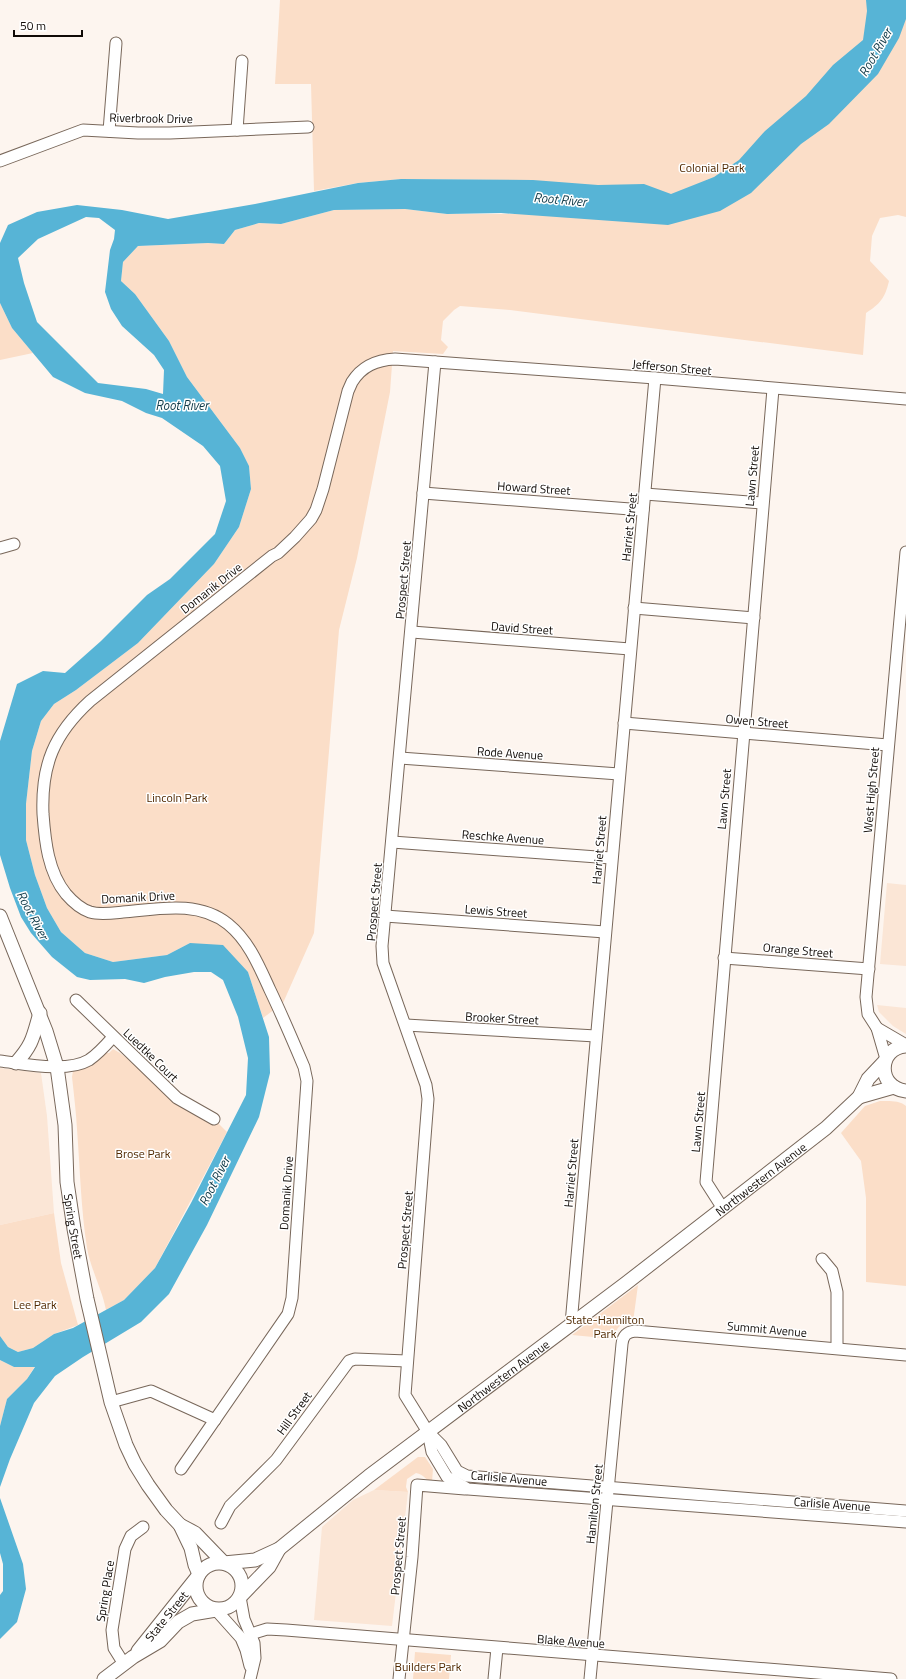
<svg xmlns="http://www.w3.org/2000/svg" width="906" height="1679" font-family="'Titillium Web',sans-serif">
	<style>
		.built { fill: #fbe6d6 }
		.green { fill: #fbdec8 }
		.water { fill: #57b4d6; fill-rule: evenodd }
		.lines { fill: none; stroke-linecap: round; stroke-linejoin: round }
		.minor-casing { stroke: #78675a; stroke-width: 13 }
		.major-casing { stroke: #78675a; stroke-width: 15 }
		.minor { stroke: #fff; stroke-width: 11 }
		.major { stroke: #fff; stroke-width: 13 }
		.labels { text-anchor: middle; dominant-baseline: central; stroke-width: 3; stroke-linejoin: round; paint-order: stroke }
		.street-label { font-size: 12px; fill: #100a06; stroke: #fff }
		.park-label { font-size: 12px; fill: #512900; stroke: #fff }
		.water-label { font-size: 13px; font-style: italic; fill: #0e3947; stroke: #fff }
	</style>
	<rect width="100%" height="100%" fill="#fdf5ef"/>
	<g class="built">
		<path d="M 887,883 L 906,885 L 906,966 L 880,964 Z"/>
		<path d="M 877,1005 L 906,1008 L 906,1034 L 893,1026 L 879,1012 Z"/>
		<path d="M 0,1068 L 41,1073 L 47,1116 L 54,1213 L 0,1225 Z"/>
		<path d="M 374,1490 L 408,1492 L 392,1626 L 314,1620 L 322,1527 L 353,1500 Z"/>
	</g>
	<g class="green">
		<path d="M 280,0 L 906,0 L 906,217 L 898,215 L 880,218 L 872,236 L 870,261 L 889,281 C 885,298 880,304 866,313 L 863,355 L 510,310 L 460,306 L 454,310 L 443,321 L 441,340 L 448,347 L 443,354 L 393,351 L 390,392 L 357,558 L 339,630 L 314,933 L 283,1003 L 263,1018 L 248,972 L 190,943 L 167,955 L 113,962 L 85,953 L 61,932 L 47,908 L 35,875 L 26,840 L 26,804 L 32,751 L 41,721 L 54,704 L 76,690 L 138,643 L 214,564 L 239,527 L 251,489 L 249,466 L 240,448 L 187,377 L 169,341 L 135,294 L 121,281 L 123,262 L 138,246 L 208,243 L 224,244 L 235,230 L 259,223 L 281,224 L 334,210 L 405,209 L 447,214 L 515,214 L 517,180 L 401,179 L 358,183 L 314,191 L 311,84 L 275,84 Z"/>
		<path d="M 0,303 L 12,328 L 33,353 L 0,360 Z"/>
		<path d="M 113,1049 L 120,1053 L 177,1098 L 214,1119 L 227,1132 L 155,1268 L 124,1300 L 106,1310 C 102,1289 91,1270 87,1248 C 81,1209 80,1169 77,1129 C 76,1112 74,1095 72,1077 L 73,1071 L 77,1068 L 93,1065 L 104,1053 L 109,1053 Z"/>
		<path d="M 880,1101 C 889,1101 899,1100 906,1106 L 906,1286 L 866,1282 L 866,1198 L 861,1161 L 841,1133 L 865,1106 Z"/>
		<path d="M 54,1213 L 61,1263 L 78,1325 L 54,1334 L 33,1348 L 18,1352 L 8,1347 L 0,1336 L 0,1225 Z"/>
		<path d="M 638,1285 L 633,1322 C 621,1322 616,1327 614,1339 L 572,1335 Z"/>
		<path d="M 0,1360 L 14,1367 L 35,1366 L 27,1379 L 7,1399 L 0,1426 Z"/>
		<path d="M 418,1457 L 425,1457 L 433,1469 L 432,1482 C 426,1481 424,1474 416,1473 L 407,1479 L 406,1487 L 408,1492 L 374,1490 Z"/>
		<path d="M 415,1652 L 451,1655 L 449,1679 L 413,1679 Z"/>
	</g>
	<g class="water">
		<path d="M 866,0 L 906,0 L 906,19 L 899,38 L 878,74 L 829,124 L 801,144 L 751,193 L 720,211 L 668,225 L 501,213 L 447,214 L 405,209 L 334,210 L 281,224 L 259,223 L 235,230 L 224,244 L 208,243 L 138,246 L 123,262 L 121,281 L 135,294 L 169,341 L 187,377 L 240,448 L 249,466 L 251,489 L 239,527 L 214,564 L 138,643 L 76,690 L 54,704 L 41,721 L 32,751 L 26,804 L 26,840 L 35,875 L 47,908 L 61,932 L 85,953 L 113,962 L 167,955 L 190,943 L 223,945 L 248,972 L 269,1037 L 270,1073 L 259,1117 L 207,1225 L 169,1294 L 141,1322 L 83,1357 L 55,1376 L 34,1403 L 10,1459 L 0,1487 L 0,1426 L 7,1399 L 27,1379 L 35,1367 L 14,1367 L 0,1360 L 0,1336 L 8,1347 L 18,1352 L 33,1348 L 54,1334 L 73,1328 L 124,1300 L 155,1268 L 191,1203 L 246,1095 L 248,1058 L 238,1017 L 223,980 L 211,972 L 194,972 L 165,977 L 144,983 L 125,979 L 90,980 L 77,977 L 52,957 L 31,933 L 21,917 L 10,888 L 0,855 L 0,741 L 17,684 L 43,671 L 65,673 L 101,641 L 147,595 L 170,579 L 215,534 L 226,501 L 220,466 L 203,446 L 162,418 L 146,413 L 122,401 L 85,393 L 53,377 L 12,328 L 0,303 L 0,243 L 8,225 L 37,212 L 77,205 L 122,210 L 168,219 L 255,204 L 358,183 L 401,179 L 533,180 L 598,185 L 644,184 L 671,194 L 714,177 L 739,160 L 765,131 L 806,96 L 833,65 L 863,40 L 867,11 ZM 86,217 L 99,218 L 115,230 L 114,239 L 110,250 L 105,292 L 111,309 L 122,326 L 154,355 L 164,370 L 163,394 L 146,389 L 98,383 L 37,322 L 24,283 L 18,258 L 38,239 Z"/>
		<path d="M 0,1498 L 23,1564 L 26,1589 L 17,1622 L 0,1639 L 0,1595 L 3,1591 L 3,1564 L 0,1553 Z"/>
	</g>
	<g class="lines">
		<defs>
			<g id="minor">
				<path d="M 237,130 L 242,61"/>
				<path d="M 109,131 L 116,43"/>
				<path d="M 0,161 L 83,130 L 138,133 L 170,133 L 308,127"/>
				<path d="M 435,362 L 382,946 L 383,963 L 426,1085 L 428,1099 L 405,1395 L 428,1432 L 441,1445 L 457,1471 L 467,1476 L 906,1511"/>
				<path d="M 423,493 L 643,510"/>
				<path d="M 645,494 L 762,503"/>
				<path d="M 0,548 L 14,544"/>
				<path d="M 634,608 L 754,618"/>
				<path d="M 412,632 L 630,649"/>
				<path d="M 624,723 L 888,745"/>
				<path d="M 400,758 L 619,774"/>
				<path d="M 392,842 L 611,858"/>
				<path d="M 385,916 L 605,932"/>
				<path d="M 724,958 L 869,969"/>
				<path d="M 76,1000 L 177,1098 L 214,1119"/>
				<path d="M 406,1025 L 596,1036"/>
				<path d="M 877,1028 L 906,1045"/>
				<path d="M 886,1059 L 877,1028 L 868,1014 L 866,997 L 906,552"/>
				<path d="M 0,1061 C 25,1064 67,1073 89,1060 C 98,1054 106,1045 113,1037"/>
				<path d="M 722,1207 L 706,1182 L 773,389"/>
				<path d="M 822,1259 L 832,1271 L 837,1292 L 837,1348"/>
				<path d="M 571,1324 L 655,378"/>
				<path d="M 111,1402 L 151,1391 L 215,1420"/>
				<path d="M 428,1432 L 432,1452 L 447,1477 L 468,1489 L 906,1522"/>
				<path d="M 181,1469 L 288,1314 L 292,1298 L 307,1081 L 304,1067 C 293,1041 282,1015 270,990 C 259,966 249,941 228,924 C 198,900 158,909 123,912 C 113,913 100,915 90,912 C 81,909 72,901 66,894 C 48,872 45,841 43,814 C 41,765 54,734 90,701 L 272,556 L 278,553 L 295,537 L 311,519 L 316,510 L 323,489 L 348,391 L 352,382 C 362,366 376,360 395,359 L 655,378 L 906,399"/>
				<path d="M 221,1523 L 230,1506 L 276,1460 L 349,1361 L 355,1359 L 407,1361"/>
				<path d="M 240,1597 L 244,1619 L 254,1643 L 255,1658 L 250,1679"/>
				<path d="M 216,1610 L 241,1638 L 246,1650 L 250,1666"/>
				<path d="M 251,1634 L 267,1629 L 286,1630 L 891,1679"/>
				<path d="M 124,1664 L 114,1648 L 112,1630 L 125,1549 L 131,1536 L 143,1527"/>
				<path d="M 399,1679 L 412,1557 L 417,1485 L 465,1489"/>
				<path d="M 494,1679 L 497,1648"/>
				<path d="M 590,1679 L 622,1344 C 623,1335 627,1332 635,1331 L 906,1355"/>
			</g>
			<g id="major">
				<path id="s1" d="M 0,916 L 46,1031 L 57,1067 L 65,1125 L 67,1182 L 74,1229 L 87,1299 L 111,1402 L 126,1445 L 135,1464 L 148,1485 L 166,1510 L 180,1525 L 191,1548 L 195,1565 L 199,1574"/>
				<path d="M 906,1046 C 877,1048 877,1088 906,1091"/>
				<path d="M 16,1063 C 33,1044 33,1037 40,1013"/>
				<path d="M 859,1097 L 894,1087"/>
				<path d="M 180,1525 L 195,1533 L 224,1563"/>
				<circle cx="219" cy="1586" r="23"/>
				<path id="s2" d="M 224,1563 L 255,1560 L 279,1549 L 369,1476 L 625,1284 L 826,1128 L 859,1097 L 868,1079 L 885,1061"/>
				<path d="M 240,1597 L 269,1567 L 279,1549"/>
				<path id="s3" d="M 138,1651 L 198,1576"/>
				<path d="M 104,1679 L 133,1657 L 160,1641 L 178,1622 L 192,1614 L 216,1610"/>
			</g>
		</defs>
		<use href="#minor" class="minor-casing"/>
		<use href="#major" class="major-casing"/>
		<use href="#minor" class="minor"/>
		<use href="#major" class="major"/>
	</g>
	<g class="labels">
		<g class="street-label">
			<text transform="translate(151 118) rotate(1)">Riverbrook Drive</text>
			<text transform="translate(672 367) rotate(5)">Jefferson Street</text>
			<text transform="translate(752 476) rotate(-85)">Lawn Street</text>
			<text transform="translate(534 488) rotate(4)">Howard Street</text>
			<text transform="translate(629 527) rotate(-84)">Harriet Street</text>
			<text transform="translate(403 580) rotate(-85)">Prospect Street</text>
			<text transform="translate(211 588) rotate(-38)">Domanik Drive</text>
			<text transform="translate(522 628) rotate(4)">David Street</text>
			<text transform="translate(757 721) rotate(5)">Owen Street</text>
			<text transform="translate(510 753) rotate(4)">Rode Avenue</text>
			<text transform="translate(871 790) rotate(-85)">West High Street</text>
			<text transform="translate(724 799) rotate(-85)">Lawn Street</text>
			<text transform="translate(503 837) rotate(4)">Reschke Avenue</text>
			<text transform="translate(599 850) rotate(-85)">Harriet Street</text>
			<text transform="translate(138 897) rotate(-3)">Domanik Drive</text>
			<text transform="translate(374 902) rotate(-85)">Prospect Street</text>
			<text transform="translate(496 911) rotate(4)">Lewis Street</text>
			<text transform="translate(798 950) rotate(5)">Orange Street</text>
			<text transform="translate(502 1018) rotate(3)">Brooker Street</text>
			<text transform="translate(151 1055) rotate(44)">Luedtke Court</text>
			<text transform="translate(698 1122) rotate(-85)">Lawn Street</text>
			<text transform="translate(571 1173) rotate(-85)">Harriet Street</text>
			<text stroke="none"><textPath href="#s2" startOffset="665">Northwestern Avenue</textPath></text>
			<text transform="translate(286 1193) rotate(-86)">Domanik Drive</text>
			<text stroke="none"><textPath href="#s1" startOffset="322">Spring Street</textPath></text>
			<text transform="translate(405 1230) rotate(-85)">Prospect Street</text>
			<text transform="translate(767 1329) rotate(5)">Summit Avenue</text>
			<text stroke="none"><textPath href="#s2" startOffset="341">Northwestern Avenue</textPath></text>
			<text transform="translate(294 1413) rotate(-54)">Hill Street</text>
			<text transform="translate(509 1478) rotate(5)">Carlisle Avenue</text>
			<text transform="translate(594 1504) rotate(-84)">Hamilton Street</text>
			<text transform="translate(832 1504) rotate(4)">Carlisle Avenue</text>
			<text transform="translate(398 1556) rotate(-85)">Prospect Street</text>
			<text transform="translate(105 1591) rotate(-81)">Spring Place</text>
			<text stroke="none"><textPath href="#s3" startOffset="45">State Street</textPath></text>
			<text transform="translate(571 1641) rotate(4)">Blake Avenue</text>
		</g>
		<g class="park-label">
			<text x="712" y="167">Colonial Park</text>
			<text x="177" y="797">Lincoln Park</text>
			<text x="143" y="1153">Brose Park</text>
			<text x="35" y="1304">Lee Park</text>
			<text x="605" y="1319">State-Hamilton<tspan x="605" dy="14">Park</tspan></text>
			<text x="428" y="1666">Builders Park</text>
		</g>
		<g class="water-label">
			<text transform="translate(875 52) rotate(-60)">Root River</text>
			<text transform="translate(560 199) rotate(5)">Root River</text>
			<text x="182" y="405">Root River</text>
			<text transform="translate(33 915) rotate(62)">Root River</text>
			<text transform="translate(214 1181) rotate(-63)">Root River</text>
		</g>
	</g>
	<path d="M14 30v6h68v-6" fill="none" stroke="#100a06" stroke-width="2"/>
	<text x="20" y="30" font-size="12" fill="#100a06" stroke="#ffffff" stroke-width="3" paint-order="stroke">50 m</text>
</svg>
